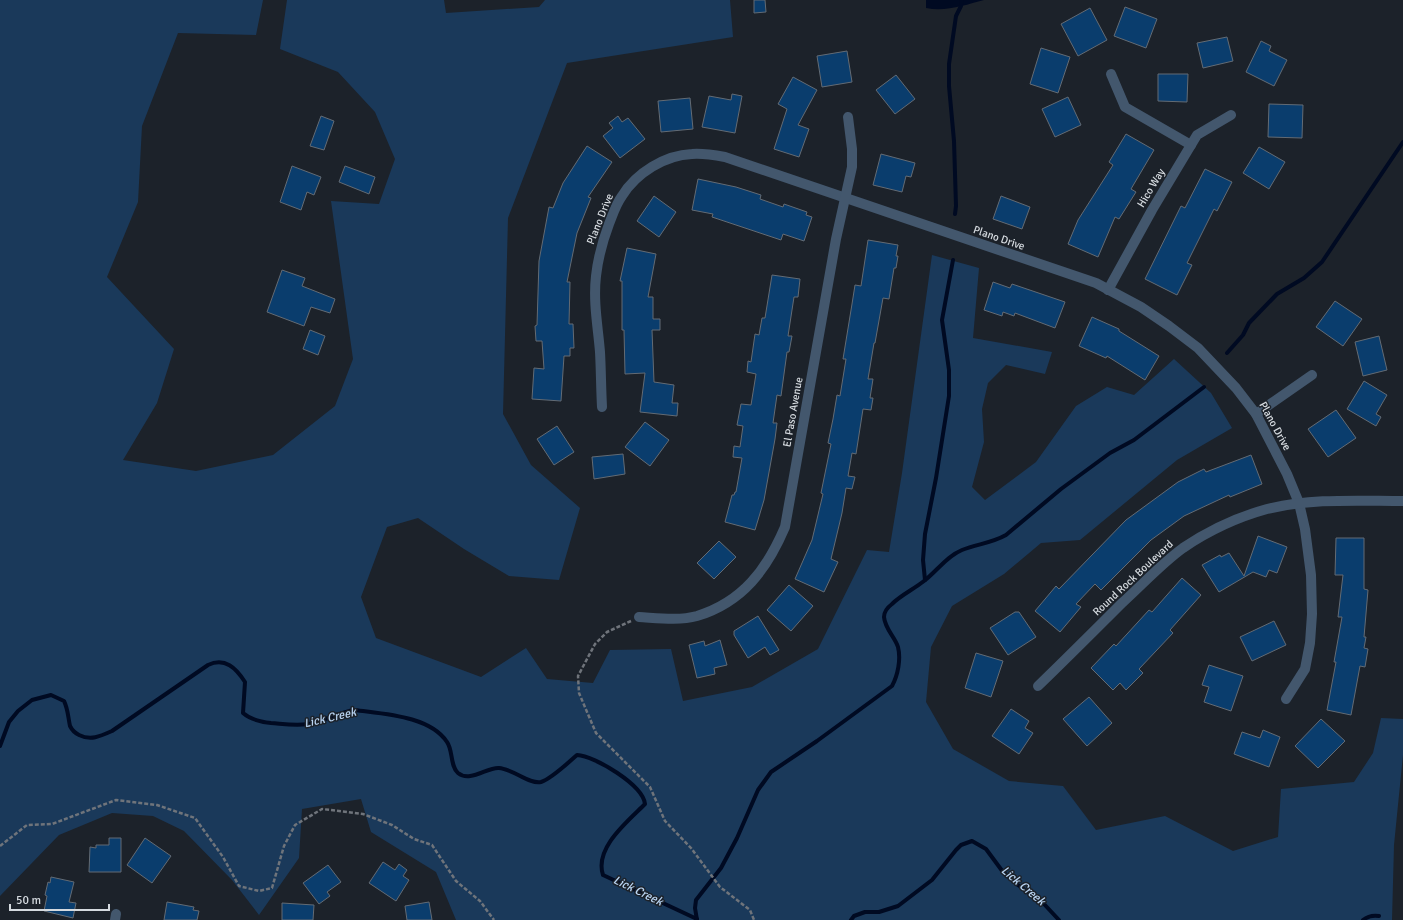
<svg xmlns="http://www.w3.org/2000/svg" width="1403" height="920" font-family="Signika,sans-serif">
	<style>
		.green { fill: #1a395a }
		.water { fill: #000a22 }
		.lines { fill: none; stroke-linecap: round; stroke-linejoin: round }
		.stream { stroke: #000a22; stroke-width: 4 }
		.building { fill: #0a3d6d; stroke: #636b74 }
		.path { stroke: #6f747b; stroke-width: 2.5; stroke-dasharray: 4 2; stroke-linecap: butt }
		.minor { stroke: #43576d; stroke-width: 10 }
		.labels { text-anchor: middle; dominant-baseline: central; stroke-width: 3; stroke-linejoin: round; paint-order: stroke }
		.street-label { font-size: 11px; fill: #d5dadf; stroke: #1c222a }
		.water-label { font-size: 12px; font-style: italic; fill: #bad5f3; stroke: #1c222a }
	</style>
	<rect width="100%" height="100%" fill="#1c222a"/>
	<path class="green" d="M 0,0 L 263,0 L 256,35 L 178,33 L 142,126 L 138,202 L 107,277 L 174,349 L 157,403 L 123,460 L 196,471 L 273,455 L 335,406 L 353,359 L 331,201 L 379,204 L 395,159 L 375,112 L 338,72 L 280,49 L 287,0 L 444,0 L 446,13 L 539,7 L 545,0 L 730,0 L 733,37 L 567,63 L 508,218 L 503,414 L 531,465 L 580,508 L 559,580 L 509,576 L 464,549 L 418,518 L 387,527 L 361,597 L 376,638 L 481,677 L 526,648 L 547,679 L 593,683 L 610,650 L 671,649 L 683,701 L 752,687 L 818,649 L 867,550 L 889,552 L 902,473 L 932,255 L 979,268 L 973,338 L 1052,352 L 1045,374 L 1006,365 L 988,383 L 982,409 L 984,442 L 972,487 L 985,500 L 1036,462 L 1076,406 L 1107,387 L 1134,395 L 1174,359 L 1211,393 L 1232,428 L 1177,460 L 1080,540 L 1041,543 L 1004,574 L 952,606 L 931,647 L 926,702 L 953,749 L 1009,781 L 1063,786 L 1096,830 L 1165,816 L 1233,851 L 1278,837 L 1281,789 L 1354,782 L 1373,753 L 1381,718 L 1403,719 L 1403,755 L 1394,845 L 1392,920 L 456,920 L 436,872 L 371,832 L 361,799 L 302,809 L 299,858 L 259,915 L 232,880 L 184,831 L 153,816 L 112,813 L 59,835 L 0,896 Z"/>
	<path class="water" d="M 926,0 L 984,0 C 965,5 946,12 926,8 Z"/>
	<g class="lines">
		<g class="stream">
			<path d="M 955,214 L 956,206 L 954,141 L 949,86 L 949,64 L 956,16 L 961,6 L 962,0"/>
			<path d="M 1227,353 L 1243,335 L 1249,323 L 1277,294 L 1304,278 L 1322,262 L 1403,142"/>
			<path d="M 925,580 L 923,560 L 925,534 L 936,478 L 949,396 L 949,370 L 942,320 L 953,260"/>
			<path d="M 0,746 L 9,722 L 18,711 L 32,700 L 51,695 L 64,701 C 68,709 68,717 70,726 C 72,730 75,733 79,735 C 91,741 101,736 112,731 L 208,665 C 225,657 236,668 245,682 L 243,713 C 251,720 261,722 271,723 C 284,724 296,726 308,724 C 324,721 339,712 355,710 C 384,714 430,716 447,742 C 453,750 450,766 458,773 C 470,783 487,767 499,768 C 513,769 530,785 541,782 C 551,779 569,762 577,755 C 595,756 643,785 645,804 C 628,821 594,848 603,875 L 697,919"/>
			<path d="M 697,920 L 695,908 L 696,900 L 721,868 L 737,838 L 758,790 L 771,772 L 817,741 L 892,686 C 898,675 901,659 898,647 C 895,637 885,629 884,617 C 884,612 888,607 892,604 C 901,595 914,589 924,581 C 937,571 947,556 962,550 C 977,544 992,543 1006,535 L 1061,489 L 1110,453 L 1134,440 L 1204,387"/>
			<path d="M 851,920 L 854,916 L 865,912 L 879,912 L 898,906 L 932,880 L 956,850 L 961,845 L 972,841 L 986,849 L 1003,872 L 1018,885 L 1044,904 L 1059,920"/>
			<path d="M 1363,920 C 1368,916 1373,915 1379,916"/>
		</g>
	</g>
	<g class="building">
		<path d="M 754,0 L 765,0 L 766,12 L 754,13 Z"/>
		<path d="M 1125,7 L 1157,19 L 1146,48 L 1114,36 Z"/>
		<path d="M 1090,8 L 1107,40 L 1078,56 L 1061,24 Z"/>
		<path d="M 1227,37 L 1233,61 L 1203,68 L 1197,43 Z"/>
		<path d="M 1261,41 L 1271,46 L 1269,51 L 1287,60 L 1274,86 L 1246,72 Z"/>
		<path d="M 1041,48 L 1070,57 L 1058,93 L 1030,84 Z"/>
		<path d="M 847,51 L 852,82 L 822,87 L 817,56 Z"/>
		<path d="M 1158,74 L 1188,74 L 1187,102 L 1158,101 Z"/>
		<path d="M 896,75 L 915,99 L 895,114 L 876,90 Z"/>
		<path d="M 793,77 L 817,90 L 798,125 L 809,129 L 799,157 L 774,149 L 787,109 L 778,104 Z"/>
		<path d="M 732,94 L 742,96 L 735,133 L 702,127 L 709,96 L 731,100 Z"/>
		<path d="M 1068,97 L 1081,125 L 1055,137 L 1042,109 Z"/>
		<path d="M 690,98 L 693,129 L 661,132 L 658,101 Z"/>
		<path d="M 1269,104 L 1303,105 L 1302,138 L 1268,137 Z"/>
		<path d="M 321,116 L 334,121 L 324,150 L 310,146 Z"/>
		<path d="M 618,116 L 622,122 L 628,118 L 645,139 L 620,158 L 603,136 L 613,128 L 609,123 Z"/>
		<path d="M 1126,134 L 1154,150 L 1131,189 L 1136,192 L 1119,219 L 1115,217 L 1098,257 L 1068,244 L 1078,220 L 1113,165 L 1109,162 Z"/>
		<path d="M 587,146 L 612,162 L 588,197 L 591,198 L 577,233 L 567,282 L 570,282 L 569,324 L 573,324 L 574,348 L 570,348 L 570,356 L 564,356 L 561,401 L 532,399 L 534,368 L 544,369 L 542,341 L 536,341 L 535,326 L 537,325 L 539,261 L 549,207 L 553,208 L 563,183 Z"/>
		<path d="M 1259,147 L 1285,162 L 1269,189 L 1243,173 Z"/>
		<path d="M 881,154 L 915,163 L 911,177 L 906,176 L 902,192 L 873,185 Z"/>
		<path d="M 292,166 L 321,177 L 314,195 L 307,192 L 301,210 L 280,202 Z"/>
		<path d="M 345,166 L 375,177 L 369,194 L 339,182 Z"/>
		<path d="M 1205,169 L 1232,182 L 1217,211 L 1214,209 L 1187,263 L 1192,265 L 1177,295 L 1145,279 L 1181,206 L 1185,208 Z"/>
		<path d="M 698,179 L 736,187 L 761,195 L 760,199 L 783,207 L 784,204 L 807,212 L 806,215 L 812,217 L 804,241 L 783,234 L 781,240 L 712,217 L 713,214 L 692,210 Z"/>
		<path d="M 654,196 L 676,212 L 659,237 L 637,221 Z"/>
		<path d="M 1001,196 L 1030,207 L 1022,229 L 993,219 Z"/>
		<path d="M 868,240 L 898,245 L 896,256 L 898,256 L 896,268 L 894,268 L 889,299 L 883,298 L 875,343 L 874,343 L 868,379 L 873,379 L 870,398 L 873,398 L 871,410 L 863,409 L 856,454 L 852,453 L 848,476 L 855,477 L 852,489 L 846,488 L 842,513 L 831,559 L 838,562 L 824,592 L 795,579 L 812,540 L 823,494 L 821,493 L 831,444 L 828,443 L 833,419 L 837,395 L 840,396 L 846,359 L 843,359 L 852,304 L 855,285 L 861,286 Z"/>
		<path d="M 627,248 L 656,254 L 648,297 L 653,297 L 653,319 L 660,319 L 660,330 L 652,330 L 654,382 L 674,385 L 672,403 L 678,403 L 677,416 L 640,412 L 645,373 L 625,374 L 624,330 L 622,330 L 622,281 L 620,281 Z"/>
		<path d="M 282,270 L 305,278 L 302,286 L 335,299 L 330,313 L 311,307 L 304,326 L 267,312 Z"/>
		<path d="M 772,275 L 800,279 L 798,297 L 794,297 L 788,336 L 792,336 L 789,352 L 787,352 L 781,396 L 777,395 L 773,423 L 777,423 L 775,439 L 764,500 L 755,530 L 725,522 L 732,495 L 734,495 L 735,492 L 736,492 L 742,458 L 733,457 L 734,446 L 740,447 L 743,426 L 737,425 L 741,404 L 751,405 L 756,374 L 747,372 L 748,361 L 751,362 L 755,334 L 759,335 L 762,318 L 765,318 Z"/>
		<path d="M 993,282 L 1010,288 L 1012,284 L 1065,302 L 1055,328 L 1015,313 L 1014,316 L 1003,312 L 1002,316 L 984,310 Z"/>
		<path d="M 1335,301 L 1362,319 L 1343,346 L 1316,327 Z"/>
		<path d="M 1092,317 L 1119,329 L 1119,331 L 1159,356 L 1145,380 L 1107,356 L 1106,358 L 1079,346 Z"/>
		<path d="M 310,330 L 325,336 L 318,355 L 303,349 Z"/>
		<path d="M 1379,336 L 1387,370 L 1363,376 L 1355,342 Z"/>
		<path d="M 1364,381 L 1387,395 L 1376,414 L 1381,417 L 1376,426 L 1347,409 Z"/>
		<path d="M 1336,410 L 1356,438 L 1328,457 L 1308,429 Z"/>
		<path d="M 645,422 L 669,440 L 650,466 L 625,447 Z"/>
		<path d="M 557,426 L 574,452 L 554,465 L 537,439 Z"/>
		<path d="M 623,454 L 625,474 L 594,479 L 592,457 Z"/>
		<path d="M 1251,455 L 1262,484 L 1230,497 L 1229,495 L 1184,516 L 1151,540 L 1101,590 L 1095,584 L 1076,604 L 1081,607 L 1060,632 L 1035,611 L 1056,586 L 1059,589 L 1126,520 L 1178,482 L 1204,469 L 1206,472 Z"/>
		<path d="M 1258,536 L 1287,547 L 1277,573 L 1269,570 L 1266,577 L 1253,572 L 1219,592 L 1202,565 L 1220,555 L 1221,557 L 1229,553 L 1244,576 Z"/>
		<path d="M 1336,538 L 1364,538 L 1364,589 L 1368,590 L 1364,637 L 1366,637 L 1364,648 L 1368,649 L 1365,667 L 1360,666 L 1351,715 L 1327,710 L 1336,662 L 1334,662 L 1342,617 L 1338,617 L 1343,575 L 1335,575 Z"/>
		<path d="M 719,541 L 736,557 L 714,579 L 697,563 Z"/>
		<path d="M 1182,578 L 1201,595 L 1170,630 L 1173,633 L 1139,669 L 1143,673 L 1126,690 L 1120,683 L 1113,690 L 1091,668 L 1114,644 L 1116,646 L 1149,610 L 1152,612 Z"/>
		<path d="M 789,585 L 813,606 L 791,631 L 767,610 Z"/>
		<path d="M 1015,612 L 1019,612 L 1036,637 L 1008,655 L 990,628 Z"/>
		<path d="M 758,616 L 779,650 L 770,655 L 765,647 L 748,658 L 734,635 L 734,631 Z"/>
		<path d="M 1274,621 L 1286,645 L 1252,661 L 1240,637 Z"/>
		<path d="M 720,640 L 727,665 L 714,668 L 715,674 L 697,678 L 689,645 L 704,641 L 705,646 Z"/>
		<path d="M 976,653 L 1003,661 L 991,697 L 965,688 Z"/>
		<path d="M 1209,665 L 1243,676 L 1231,711 L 1204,702 L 1209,687 L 1202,685 Z"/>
		<path d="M 1089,697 L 1112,723 L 1087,746 L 1063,719 Z"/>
		<path d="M 1011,709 L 1029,721 L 1025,728 L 1033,733 L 1019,754 L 992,736 Z"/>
		<path d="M 1321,719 L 1345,741 L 1318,768 L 1295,746 Z"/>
		<path d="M 1263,730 L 1280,737 L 1269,767 L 1234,754 L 1242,732 L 1260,738 Z"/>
		<path d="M 109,838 L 121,838 L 121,872 L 89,872 L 90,847 L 96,848 L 96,845 L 109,845 Z"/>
		<path d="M 145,838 L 171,856 L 152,883 L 127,865 Z"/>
		<path d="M 383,862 L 395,870 L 399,864 L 407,870 L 403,876 L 409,880 L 396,901 L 369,883 Z"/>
		<path d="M 328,865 L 341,882 L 327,892 L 330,896 L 319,904 L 303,883 Z"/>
		<path d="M 51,877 L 74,882 L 69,902 L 76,903 L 73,918 L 44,911 L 47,896 L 45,895 L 48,882 L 50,883 Z"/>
		<path d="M 167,902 L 194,907 L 193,910 L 199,911 L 197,920 L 164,920 Z"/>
		<path d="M 429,902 L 432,920 L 407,920 L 405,906 Z"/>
		<path d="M 282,903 L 314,905 L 313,920 L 282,920 Z"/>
	</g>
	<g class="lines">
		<g class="path">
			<path d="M 631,621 L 607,632 L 595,644 L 578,676 L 579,693 L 596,733 L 650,787 L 665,821 L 691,848 L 720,887 L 750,910 L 754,920"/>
			<path d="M 0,846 L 27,825 L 52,824 L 116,800 L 157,805 L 195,818 L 223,857 L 239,886 L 259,891 L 272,888 L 284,846 L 295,825 L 322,809 L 363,814 L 392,825 L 414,839 L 432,845 L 456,881 L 480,901 L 494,920"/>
		</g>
		<g class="minor">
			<path d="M 1111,74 L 1125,107 L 1191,145"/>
			<path d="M 1108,290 L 1152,210 L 1197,135 L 1231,115"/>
			<path d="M 602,407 C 601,388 601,370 600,352 C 598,327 593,302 596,276 C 598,258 603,240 609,224 C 613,214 616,204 622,196 C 636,173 665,155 692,154 C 703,153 714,155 725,157 L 1096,283 L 1141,307 L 1169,326 L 1198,348 L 1236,388 L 1256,414 L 1287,474 L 1299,503 L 1305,529 L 1311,575 L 1312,614 L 1310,643 L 1305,669 L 1286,699"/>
			<path d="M 1256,414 L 1312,375"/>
			<path d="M 639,617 C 657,618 679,621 697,616 C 743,602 767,569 785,527 L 836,239 L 852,167 L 852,149 L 848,117"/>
			<path d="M 1038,686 C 1066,659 1094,631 1122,603 C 1142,585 1161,564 1183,548 C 1208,531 1238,517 1267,509 C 1311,498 1358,501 1403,501"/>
			<path d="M 115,920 L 116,914"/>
		</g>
	</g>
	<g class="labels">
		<g class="street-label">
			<text transform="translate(1151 188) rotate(-59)">Hico Way</text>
			<text transform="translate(600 219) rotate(-68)">Plano Drive</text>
			<text transform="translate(999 238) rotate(19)">Plano Drive</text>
			<text transform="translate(793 412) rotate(-80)">El Paso Avenue</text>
			<text transform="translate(1275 426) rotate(61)">Plano Drive</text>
			<text transform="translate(1133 578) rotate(-43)">Round Rock Boulevard</text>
		</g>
		<g class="water-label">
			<text transform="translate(330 718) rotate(-13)">Lick Creek</text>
			<text transform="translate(1023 886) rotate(40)">Lick Creek</text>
			<text transform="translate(638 891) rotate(26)">Lick Creek</text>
		</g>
	</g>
	<path d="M10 904v6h99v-6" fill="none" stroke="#d5dadf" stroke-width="2"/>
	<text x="16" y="904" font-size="12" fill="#d5dadf" stroke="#1c222a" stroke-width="3" paint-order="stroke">50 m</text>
</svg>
